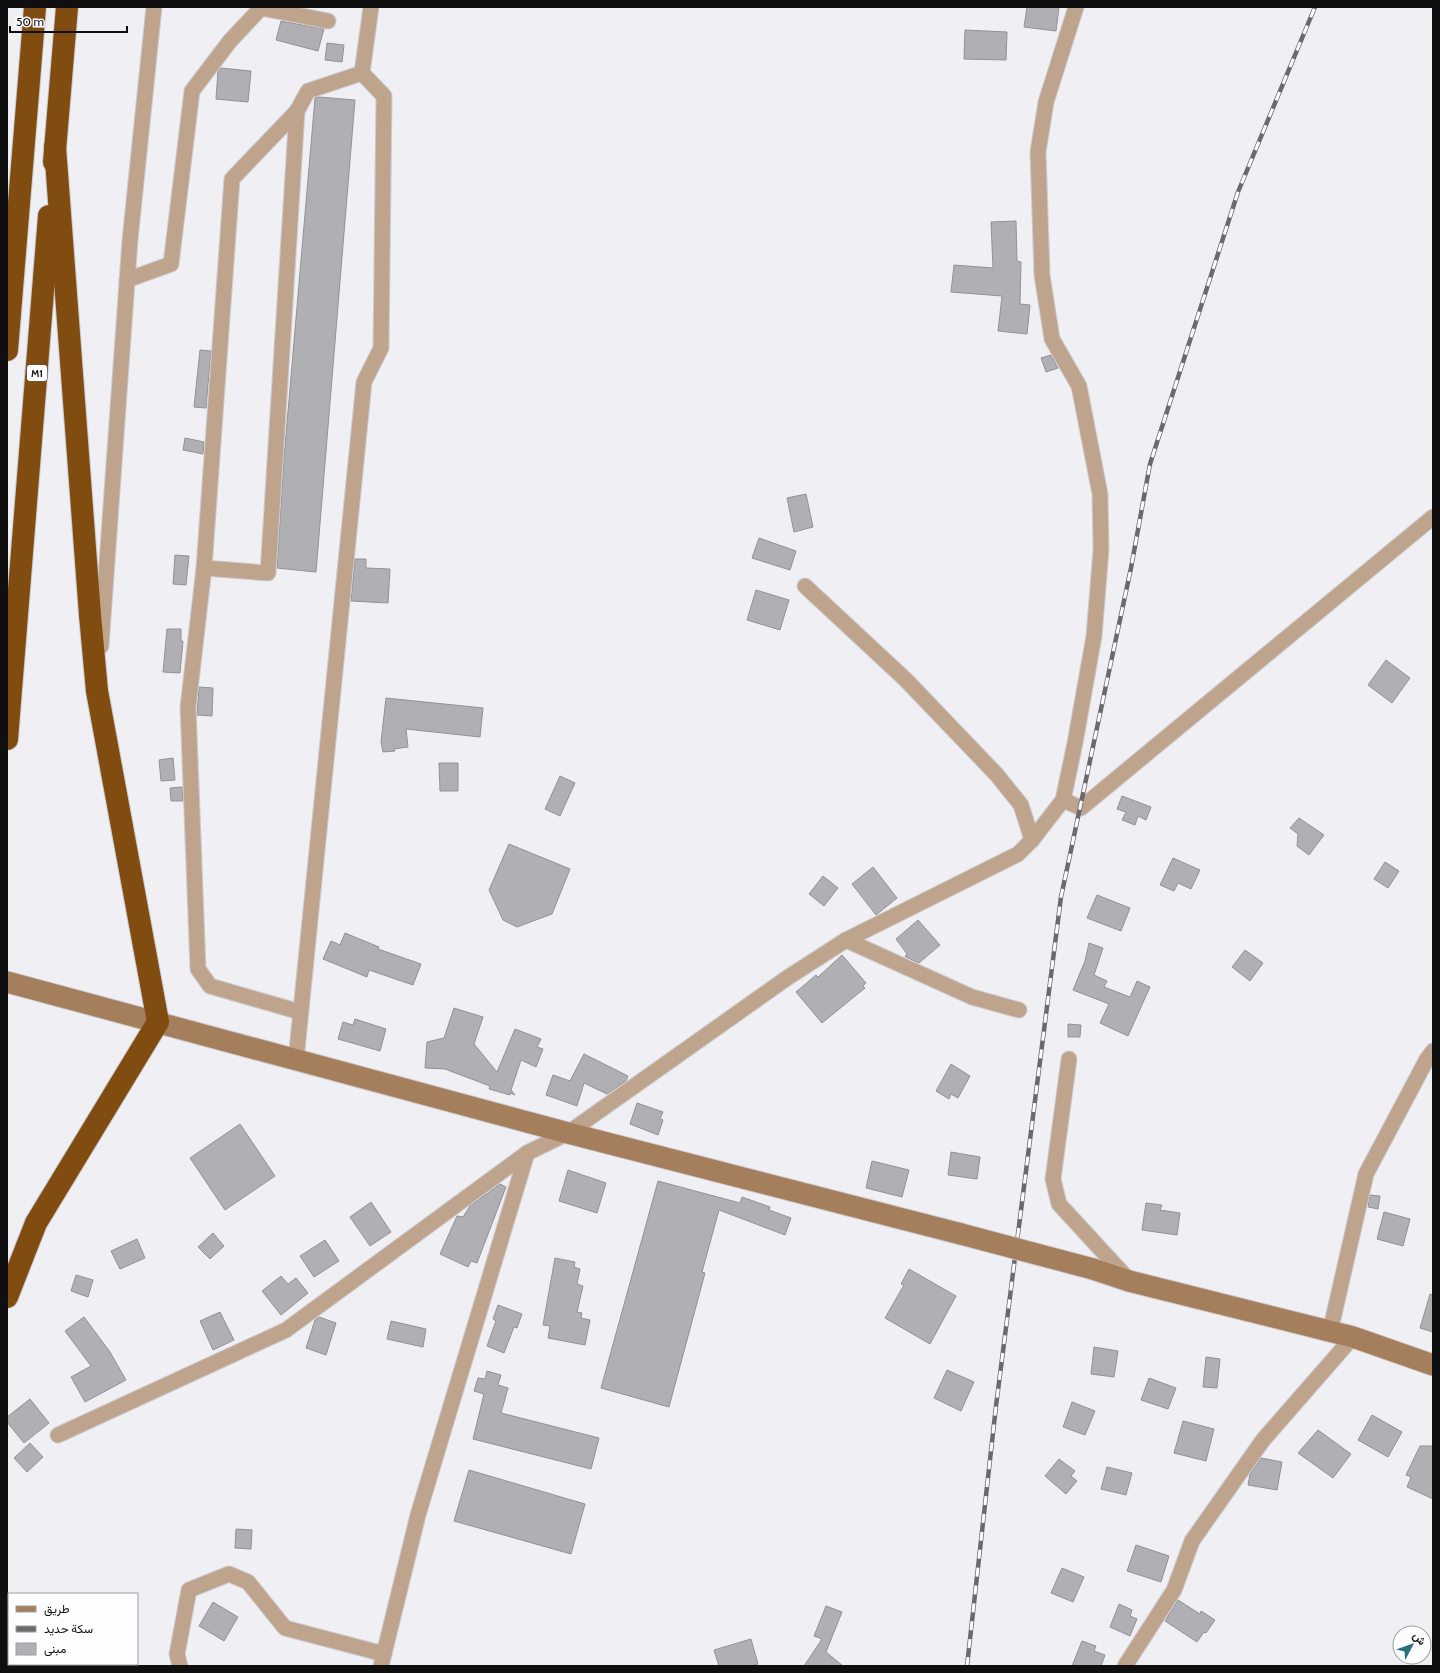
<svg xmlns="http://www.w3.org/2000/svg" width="1440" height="1673" font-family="Cabin,Vazirmatn,sans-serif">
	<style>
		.building { fill: #b0b0b4; stroke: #929296 }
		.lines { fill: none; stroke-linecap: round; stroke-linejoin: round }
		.minor-casing { stroke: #cccbd0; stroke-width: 17 }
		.secondary-casing { stroke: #cccbd0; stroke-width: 23 }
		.motorway-casing { stroke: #cccbd0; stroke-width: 24 }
		.minor { stroke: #bfa48d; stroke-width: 15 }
		.secondary { stroke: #a57f5c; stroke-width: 21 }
		.motorway { stroke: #814c10; stroke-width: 22 }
		.rail-casing { stroke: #6a696c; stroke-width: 4.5 }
		.rail { stroke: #fdfdff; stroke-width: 3; stroke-dasharray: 9; stroke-linecap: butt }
		.secondary-bridge-casing { stroke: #cccbd0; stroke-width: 23; stroke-linecap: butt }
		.secondary-bridge { stroke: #a57f5c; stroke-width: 21 }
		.labels { text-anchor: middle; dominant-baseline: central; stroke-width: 3; stroke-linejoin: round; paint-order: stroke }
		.shield { fill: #fdfdff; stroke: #565658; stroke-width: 1 }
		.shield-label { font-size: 10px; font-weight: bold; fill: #0f0f10 }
	</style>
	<rect width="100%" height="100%" fill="#f0eff4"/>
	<g class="building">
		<path d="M 1027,7 L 1059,7 L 1056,31 L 1024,27 Z"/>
		<path d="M 281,21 L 324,29 L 318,51 L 276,40 Z"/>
		<path d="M 965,30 L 1007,32 L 1006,60 L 964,59 Z"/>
		<path d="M 327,43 L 344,45 L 342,62 L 325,60 Z"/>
		<path d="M 221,68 L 251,71 L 248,102 L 216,99 L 218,71 Z"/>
		<path d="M 319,97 L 355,100 L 316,572 L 277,568 L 284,458 L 315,98 Z"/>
		<path d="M 1016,221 L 1017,261 L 1021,262 L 1020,304 L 1030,305 L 1027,334 L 998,331 L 1002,296 L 951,292 L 954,265 L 993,268 L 991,222 Z"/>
		<path d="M 200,350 L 211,351 L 206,408 L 194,407 Z"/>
		<path d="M 1051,355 L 1058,368 L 1046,372 L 1041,358 Z"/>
		<path d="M 185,438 L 204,442 L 203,454 L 183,450 Z"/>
		<path d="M 806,494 L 813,527 L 794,532 L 787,498 Z"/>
		<path d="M 759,538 L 796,551 L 790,570 L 752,558 Z"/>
		<path d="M 175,555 L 189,556 L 186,585 L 173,584 Z"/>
		<path d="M 355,559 L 366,559 L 366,568 L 390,569 L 388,603 L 351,601 Z"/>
		<path d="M 756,590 L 789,600 L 780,630 L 747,620 Z"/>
		<path d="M 167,629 L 181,629 L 181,641 L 183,641 L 180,673 L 163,672 Z"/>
		<path d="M 1386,660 L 1410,678 L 1392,703 L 1368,685 Z"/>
		<path d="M 199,687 L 213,688 L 212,716 L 197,715 Z"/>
		<path d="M 386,698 L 483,708 L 480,737 L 406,729 L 408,747 L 394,749 L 395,751 L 383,752 L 381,742 Z"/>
		<path d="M 173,758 L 175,780 L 161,781 L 159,760 Z"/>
		<path d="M 439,763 L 458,763 L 458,791 L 440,791 Z"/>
		<path d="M 560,776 L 575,783 L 560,816 L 545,809 Z"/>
		<path d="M 182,787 L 183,801 L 171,801 L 170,788 Z"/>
		<path d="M 1122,796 L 1151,807 L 1146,820 L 1138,816 L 1135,825 L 1122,820 L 1126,812 L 1117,809 Z"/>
		<path d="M 1299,818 L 1324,835 L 1309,855 L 1297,846 L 1298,834 L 1290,828 Z"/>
		<path d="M 509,844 L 570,869 L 552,914 L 517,927 L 503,920 L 489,890 Z"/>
		<path d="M 1173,858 L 1200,870 L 1191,889 L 1178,883 L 1174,891 L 1160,885 Z"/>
		<path d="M 1385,862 L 1399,871 L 1388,888 L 1374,879 Z"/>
		<path d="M 873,867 L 897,898 L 876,915 L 852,884 Z"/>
		<path d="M 823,876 L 838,888 L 824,906 L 809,894 Z"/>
		<path d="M 1097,895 L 1130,908 L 1121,931 L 1087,918 Z"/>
		<path d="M 918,920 L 940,945 L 919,963 L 906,957 L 905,956 L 907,954 L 896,939 Z"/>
		<path d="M 345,933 L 379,947 L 378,949 L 421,964 L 413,985 L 369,970 L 367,977 L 323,959 L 331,941 L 340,945 Z"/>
		<path d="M 1089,943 L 1103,948 L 1094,975 L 1107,981 L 1104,987 L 1130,997 L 1137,981 L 1150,987 L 1128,1036 L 1100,1023 L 1109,1004 L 1073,990 L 1085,961 Z"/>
		<path d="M 1245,950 L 1263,963 L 1250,981 L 1232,967 Z"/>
		<path d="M 842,955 L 866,983 L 863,986 L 865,988 L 822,1023 L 796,992 L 816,975 L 818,977 Z"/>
		<path d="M 454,1008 L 483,1017 L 474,1044 L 497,1072 L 515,1029 L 541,1039 L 537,1047 L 543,1049 L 536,1067 L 521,1060 L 511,1090 L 515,1095 L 510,1093 L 510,1095 L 489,1089 L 490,1086 L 445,1069 L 425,1068 L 427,1042 L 444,1038 Z"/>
		<path d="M 355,1019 L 386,1029 L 380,1051 L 338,1039 L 343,1022 L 353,1025 Z"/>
		<path d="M 1068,1024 L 1081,1025 L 1080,1037 L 1068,1037 Z"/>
		<path d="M 584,1054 L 628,1076 L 626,1081 L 607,1094 L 584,1083 L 577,1106 L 546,1095 L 553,1075 L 570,1081 Z"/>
		<path d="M 951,1064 L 970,1076 L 958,1098 L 951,1094 L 949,1099 L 936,1091 Z"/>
		<path d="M 637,1103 L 663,1112 L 660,1119 L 663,1120 L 658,1135 L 630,1124 Z"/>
		<path d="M 240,1124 L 275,1176 L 225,1210 L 190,1158 Z"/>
		<path d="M 951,1152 L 980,1157 L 977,1179 L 948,1175 Z"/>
		<path d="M 872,1161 L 909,1170 L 902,1197 L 866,1188 Z"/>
		<path d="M 568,1170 L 606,1183 L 597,1213 L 559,1201 Z"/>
		<path d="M 658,1181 L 740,1203 L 742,1197 L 770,1207 L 769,1210 L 791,1218 L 785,1235 L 719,1210 L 702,1272 L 705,1273 L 669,1407 L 601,1388 Z"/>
		<path d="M 500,1184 L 506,1187 L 477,1263 L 471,1261 L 468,1267 L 440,1254 L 457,1216 L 463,1217 L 470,1206 Z"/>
		<path d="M 1370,1195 L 1380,1196 L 1378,1209 L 1368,1207 Z"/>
		<path d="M 371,1202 L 391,1232 L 370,1246 L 350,1217 Z"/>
		<path d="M 1146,1203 L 1162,1205 L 1160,1210 L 1180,1213 L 1177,1235 L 1142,1230 Z"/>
		<path d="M 1384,1212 L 1410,1219 L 1403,1246 L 1377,1239 Z"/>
		<path d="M 213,1233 L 224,1246 L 210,1259 L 198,1247 Z"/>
		<path d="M 137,1239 L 145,1258 L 120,1269 L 111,1251 Z"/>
		<path d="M 325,1240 L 339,1261 L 314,1277 L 300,1256 Z"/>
		<path d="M 555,1258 L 575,1262 L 574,1267 L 580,1269 L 577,1284 L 583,1286 L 577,1312 L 582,1313 L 581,1318 L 590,1320 L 585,1345 L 548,1338 L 550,1326 L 543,1325 Z"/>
		<path d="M 909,1269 L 956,1296 L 930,1344 L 885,1318 L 904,1285 L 901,1284 Z"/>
		<path d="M 76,1275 L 93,1280 L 88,1297 L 71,1291 Z"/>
		<path d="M 281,1276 L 288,1284 L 296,1278 L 308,1293 L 281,1315 L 262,1291 Z"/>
		<path d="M 1430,1294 L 1433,1295 L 1433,1332 L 1420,1328 Z"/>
		<path d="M 498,1305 L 522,1314 L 517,1328 L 514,1327 L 504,1353 L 487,1346 L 496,1321 L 493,1319 Z"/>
		<path d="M 220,1312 L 234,1340 L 213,1350 L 200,1321 Z"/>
		<path d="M 84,1317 L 110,1352 L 126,1380 L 85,1402 L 71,1377 L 91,1366 L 65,1331 Z"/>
		<path d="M 319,1317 L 336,1323 L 326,1355 L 306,1348 L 315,1320 Z"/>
		<path d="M 391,1321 L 426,1329 L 423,1347 L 387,1339 Z"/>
		<path d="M 1094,1347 L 1118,1351 L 1114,1377 L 1091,1374 Z"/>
		<path d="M 1206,1357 L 1220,1359 L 1217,1388 L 1203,1387 Z"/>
		<path d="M 947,1370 L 974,1382 L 961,1411 L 934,1398 Z"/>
		<path d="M 487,1371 L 501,1375 L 498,1385 L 508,1388 L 501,1413 L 599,1438 L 591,1469 L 473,1439 L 484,1394 L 474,1391 L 478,1378 L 485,1379 Z"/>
		<path d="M 1149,1378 L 1176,1388 L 1168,1409 L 1141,1400 Z"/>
		<path d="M 30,1399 L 49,1423 L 24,1443 L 7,1422 L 7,1417 Z"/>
		<path d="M 1072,1402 L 1095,1411 L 1085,1435 L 1063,1427 Z"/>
		<path d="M 1372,1415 L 1402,1432 L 1388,1457 L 1358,1440 Z"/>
		<path d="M 1183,1421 L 1214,1429 L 1206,1461 L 1174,1453 Z"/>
		<path d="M 1318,1430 L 1351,1454 L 1333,1478 L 1298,1453 Z"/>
		<path d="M 30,1443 L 43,1457 L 27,1472 L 14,1458 Z"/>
		<path d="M 1420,1446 L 1433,1446 L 1433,1499 L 1407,1487 L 1411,1477 L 1406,1475 Z"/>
		<path d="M 1261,1458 L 1282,1462 L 1277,1490 L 1248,1485 L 1250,1474 Z"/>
		<path d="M 1059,1459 L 1075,1471 L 1071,1476 L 1077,1481 L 1066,1494 L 1045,1476 Z"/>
		<path d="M 1107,1467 L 1132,1473 L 1126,1495 L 1101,1489 Z"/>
		<path d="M 469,1470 L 585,1504 L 571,1554 L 454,1521 Z"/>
		<path d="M 236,1529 L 252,1530 L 251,1549 L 235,1548 Z"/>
		<path d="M 1136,1545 L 1169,1556 L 1161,1582 L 1127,1571 Z"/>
		<path d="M 1062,1568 L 1084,1577 L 1073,1602 L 1051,1593 Z"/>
		<path d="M 1178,1600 L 1200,1614 L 1201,1611 L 1215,1620 L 1206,1633 L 1204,1632 L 1197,1642 L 1165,1621 Z"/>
		<path d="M 213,1602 L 238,1617 L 224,1641 L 199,1626 Z"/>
		<path d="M 1119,1604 L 1132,1610 L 1130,1616 L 1137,1619 L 1130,1636 L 1110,1627 Z"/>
		<path d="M 826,1606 L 842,1612 L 826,1652 L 843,1666 L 804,1666 L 822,1639 L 814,1636 Z"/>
		<path d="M 751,1639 L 758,1664 L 751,1666 L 719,1666 L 714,1650 Z"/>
		<path d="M 1082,1641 L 1096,1646 L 1094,1651 L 1105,1655 L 1101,1666 L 1072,1666 Z"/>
	</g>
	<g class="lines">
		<defs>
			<g id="minor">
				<path d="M 127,280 L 171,264 L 192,91 L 230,41 L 261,8 L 328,21"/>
				<path d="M 204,568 L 268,573 L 297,111"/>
				<path d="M 805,586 L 906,680 L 997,775 L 1021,805 L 1032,840"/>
				<path d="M 101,646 L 130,240 L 154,7"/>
				<path d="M 1063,800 L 1075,743 L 1094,636 L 1101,550 L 1100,494 L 1079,386 L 1052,339 L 1042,275 L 1038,152 L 1046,102 L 1076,7"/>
				<path d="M 846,940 L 972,997 L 1019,1010"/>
				<path d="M 300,1012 L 210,986 L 198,969 L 188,707 L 204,568 L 232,179 L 297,111 L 308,91 L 362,73 L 371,7"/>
				<path d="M 1069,1059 L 1053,1179 L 1059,1204 L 1128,1279"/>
				<path d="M 296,1060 L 364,382 L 381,348 L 384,96 L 362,73"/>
				<path d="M 1330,1332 L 1366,1174 L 1427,1059 L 1433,1051"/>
				<path d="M 58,1435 L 286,1330 L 527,1153 L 568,1133 L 787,978 L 846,940 L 1018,854 L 1032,840 L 1063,800 L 1081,808 L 1433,517"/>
				<path d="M 180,1666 L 177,1654 L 189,1590 L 229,1574 L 248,1582 L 285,1628 L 384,1654"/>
				<path d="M 381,1666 L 418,1515 L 527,1153"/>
				<path d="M 1125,1666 L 1174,1590 L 1192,1541 L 1263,1440 L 1353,1337"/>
			</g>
			<g id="secondary">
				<path d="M 7,982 L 568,1133 L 961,1234"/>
				<path d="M 1093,1269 L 1129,1281 L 1353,1337 L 1433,1365"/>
			</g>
			<g id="motorway">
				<path d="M 54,162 L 67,7"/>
				<path d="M 7,350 L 35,7"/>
				<path d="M 7,739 L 49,216"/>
				<path d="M 7,1297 L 36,1223 L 158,1022 L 97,691 L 90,615 L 55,147"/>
			</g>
		</defs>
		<use href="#minor" class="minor-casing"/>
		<use href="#secondary" class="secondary-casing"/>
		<use href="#motorway" class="motorway-casing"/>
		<use href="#minor" class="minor"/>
		<use href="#secondary" class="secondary"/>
		<use href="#motorway" class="motorway"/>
		<defs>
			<path id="rail" d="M 967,1666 L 996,1406 L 1061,897 L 1131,568 L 1150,464 L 1238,192 L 1315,7"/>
		</defs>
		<use href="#rail" class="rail-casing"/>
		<use href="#rail" class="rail"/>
		<defs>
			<path id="secondary-bridge" d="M 961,1234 L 1093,1269"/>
		</defs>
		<use href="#secondary-bridge" class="secondary-bridge-casing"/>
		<use href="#secondary-bridge" class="secondary-bridge"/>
	</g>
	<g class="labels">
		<rect class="shield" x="27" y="365" width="20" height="16" rx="3"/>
		<g class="shield-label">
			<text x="37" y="373">M1</text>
		</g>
	</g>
	<rect width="1440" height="1673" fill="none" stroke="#0f0f10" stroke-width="16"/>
	<rect x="8" y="1593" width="130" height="72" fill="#fdfdff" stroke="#9e9e9f"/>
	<rect x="16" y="1606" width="20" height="6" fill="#a57f5c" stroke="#9e9e9f"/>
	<text x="44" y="1613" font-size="12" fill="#0f0f10">طريق</text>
	<rect x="16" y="1626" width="20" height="6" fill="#6a696c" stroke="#9e9e9f"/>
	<text x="44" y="1633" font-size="12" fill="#0f0f10">سكة حديد</text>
	<rect x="16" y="1643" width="20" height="12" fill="#b0b0b4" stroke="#9e9e9f"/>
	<text x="44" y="1653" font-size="12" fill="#0f0f10">مبنى</text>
	<g transform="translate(1412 1645) rotate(49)"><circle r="19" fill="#fdfdff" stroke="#9e9e9f"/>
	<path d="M0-3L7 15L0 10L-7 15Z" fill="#28707c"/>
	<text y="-6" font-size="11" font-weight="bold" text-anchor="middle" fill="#0f0f10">ش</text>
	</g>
	<path d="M10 26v6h117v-6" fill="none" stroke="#0f0f10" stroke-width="2"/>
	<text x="16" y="26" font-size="12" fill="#0f0f10" stroke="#fdfdff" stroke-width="3" paint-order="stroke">50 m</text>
</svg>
